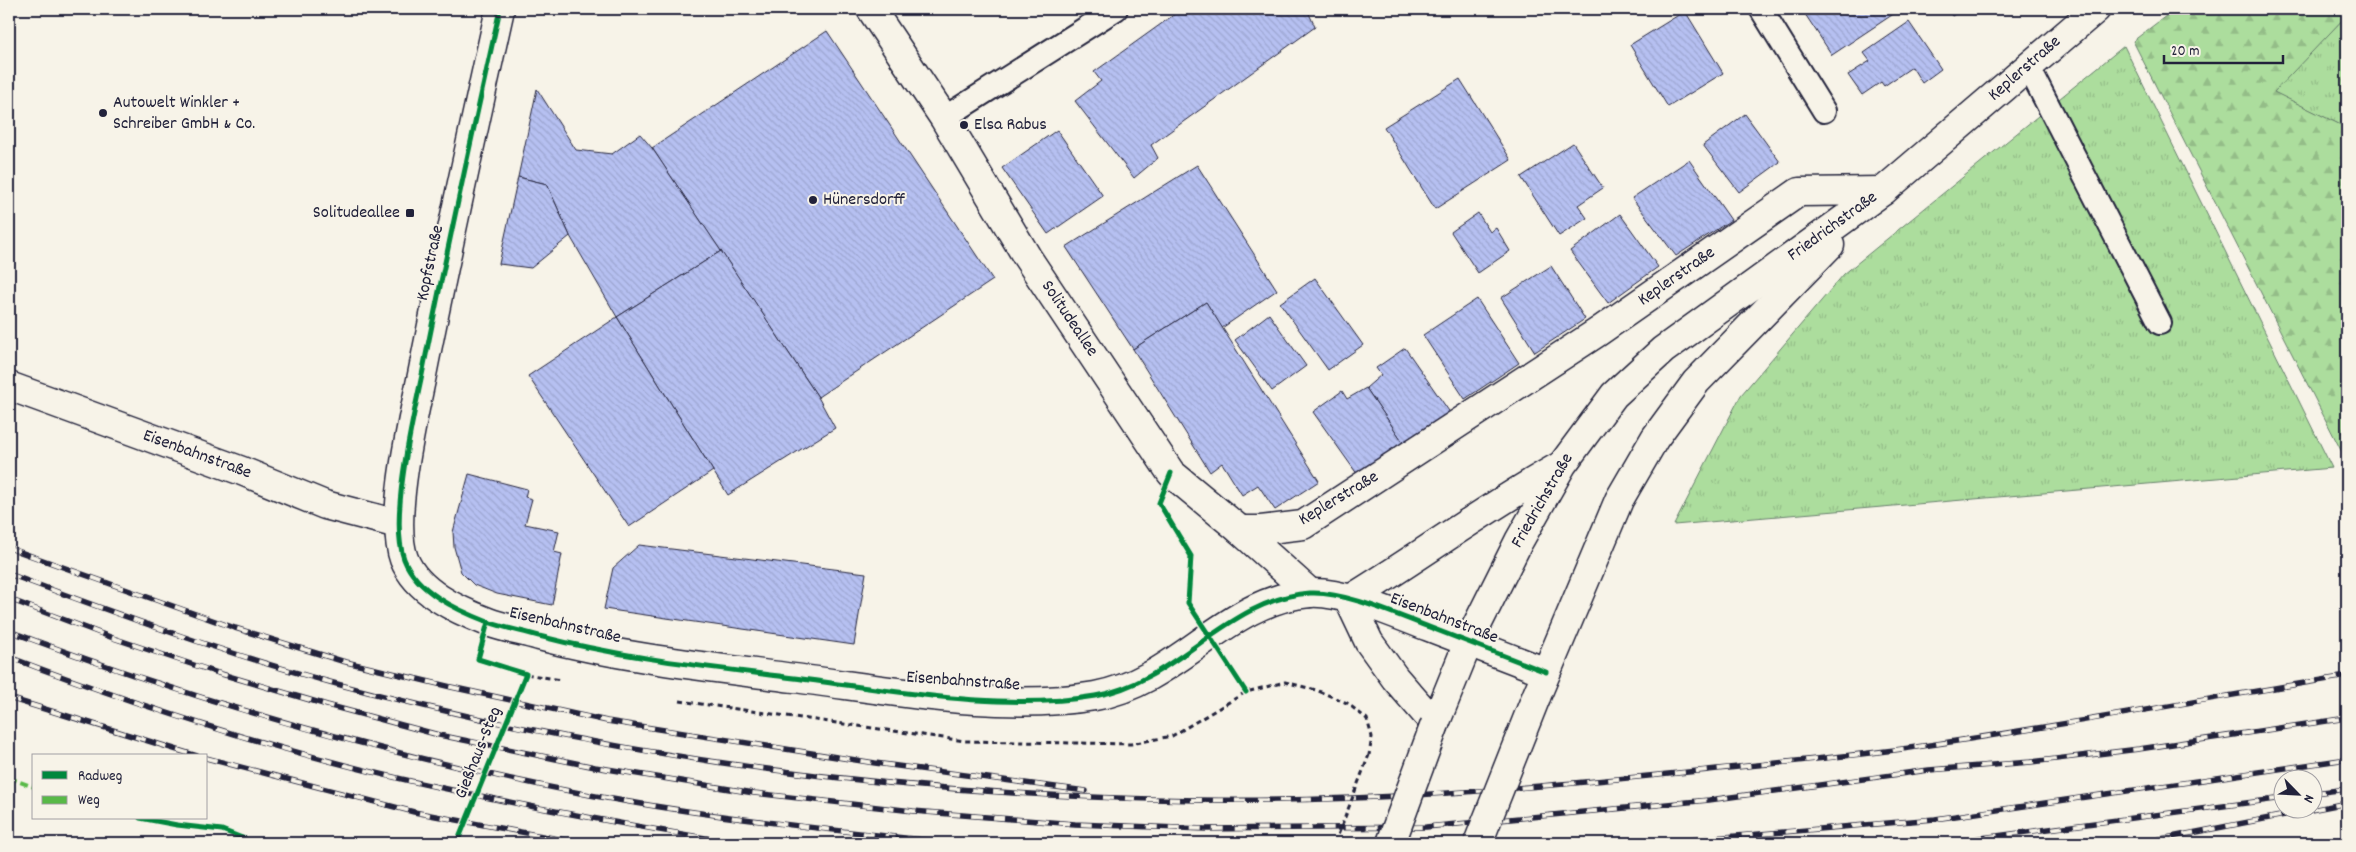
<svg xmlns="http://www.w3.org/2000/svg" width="2356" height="852" font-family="Dekko,sans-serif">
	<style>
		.grass { fill: url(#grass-tufts); stroke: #67806c }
		.forest { fill: url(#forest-firs); stroke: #67806c }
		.building { fill: url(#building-back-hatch); stroke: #22223b }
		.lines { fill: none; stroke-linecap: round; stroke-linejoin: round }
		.lane-casing { stroke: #22223b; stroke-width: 26 }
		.street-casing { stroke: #22223b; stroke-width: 31 }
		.secondary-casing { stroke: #22223b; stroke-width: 31 }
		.path { stroke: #22223b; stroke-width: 3; stroke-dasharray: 5 4; stroke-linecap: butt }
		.lane { stroke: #f7f3e8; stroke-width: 22 }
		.street { stroke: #f7f3e8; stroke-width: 28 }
		.secondary { stroke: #f7f3e8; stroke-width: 28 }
		.rail-casing { stroke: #22223b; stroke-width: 5.5 }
		.rail { stroke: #f7f3e8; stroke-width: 4; stroke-dasharray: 11; stroke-linecap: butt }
		.secondary-bridge-casing { stroke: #22223b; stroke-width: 31; stroke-linecap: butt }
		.path-bridge { stroke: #22223b; stroke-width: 3; stroke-dasharray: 5 4; stroke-linecap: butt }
		.secondary-bridge { stroke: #f7f3e8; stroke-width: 28 }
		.quiet { stroke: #58b947; stroke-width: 4; stroke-dasharray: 8 4; stroke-linecap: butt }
		.cycleway-casing { stroke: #f7f3e8; stroke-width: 8 }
		.cycleway { stroke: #00873e; stroke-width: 5 }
		.poi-dot { fill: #22223b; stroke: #f7f3e8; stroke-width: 2 }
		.labels { text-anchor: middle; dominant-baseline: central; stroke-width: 4; stroke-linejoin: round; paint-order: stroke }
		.street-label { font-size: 18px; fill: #22223b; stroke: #f7f3e8 }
		.poi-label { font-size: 18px; fill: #22223b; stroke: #f7f3e8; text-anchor: start }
	</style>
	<defs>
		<pattern id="grass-tufts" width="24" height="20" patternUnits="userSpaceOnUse" patternTransform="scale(1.25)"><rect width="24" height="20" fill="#acdd9d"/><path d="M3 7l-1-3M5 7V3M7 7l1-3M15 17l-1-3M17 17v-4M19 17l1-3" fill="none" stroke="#94bd88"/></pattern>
		<pattern id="forest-firs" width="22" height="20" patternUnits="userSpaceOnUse" patternTransform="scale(1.25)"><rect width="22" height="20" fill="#acdd9d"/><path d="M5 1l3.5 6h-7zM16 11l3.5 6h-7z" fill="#94bd88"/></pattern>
		<pattern id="building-back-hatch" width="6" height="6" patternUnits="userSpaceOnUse" patternTransform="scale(1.25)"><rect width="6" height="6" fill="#b6c0f1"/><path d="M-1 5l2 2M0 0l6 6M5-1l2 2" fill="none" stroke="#9ca5d0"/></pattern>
	</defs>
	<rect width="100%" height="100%" fill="#f7f3e8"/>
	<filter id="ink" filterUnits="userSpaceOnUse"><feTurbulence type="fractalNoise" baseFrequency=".02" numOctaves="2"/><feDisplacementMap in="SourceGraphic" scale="10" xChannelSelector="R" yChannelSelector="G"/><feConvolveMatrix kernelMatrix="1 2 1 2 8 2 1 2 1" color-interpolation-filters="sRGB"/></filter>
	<g filter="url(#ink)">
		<g class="grass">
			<path d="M 2347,15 L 2347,128 L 2273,92 Z"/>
			<path d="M 2124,46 L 2332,468 L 1674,525 L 1741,395 L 1844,274 Z"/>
		</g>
		<path class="forest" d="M 2175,9 L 2347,9 L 2347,15 L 2274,92 L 2347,128 L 2347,462 L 2133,41 Z"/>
		<g class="building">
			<path d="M 1182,9 L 1307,9 L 1315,27 L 1151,145 L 1158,158 L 1134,178 L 1075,101 L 1101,81 L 1094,72 Z"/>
			<path d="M 1806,9 L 1901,9 L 1832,55 L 1803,11 Z"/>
			<path d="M 1948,9 L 1963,9 L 1952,16 Z"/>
			<path d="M 1685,11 L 1723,73 L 1668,107 L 1630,45 Z"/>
			<path d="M 1909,22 L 1941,69 L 1922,83 L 1912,67 L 1884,86 L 1881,82 L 1862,95 L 1848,75 L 1870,61 L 1864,53 Z"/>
			<path d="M 827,31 L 993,280 L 818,397 L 652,148 Z"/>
			<path d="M 1460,79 L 1511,160 L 1435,209 L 1384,127 Z"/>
			<path d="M 537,89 L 576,150 L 612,154 L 640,134 L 652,148 L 721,251 L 617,317 L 570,236 L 547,184 L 518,177 Z"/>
			<path d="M 1745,114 L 1780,162 L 1739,192 L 1703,145 Z"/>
			<path d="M 1057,130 L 1103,196 L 1048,234 L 1002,168 Z"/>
			<path d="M 1573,143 L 1603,188 L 1578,205 L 1587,218 L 1559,236 L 1521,177 Z"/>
			<path d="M 1689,160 L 1731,220 L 1676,256 L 1632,198 Z"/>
			<path d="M 1197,165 L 1277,290 L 1222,328 L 1206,302 L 1133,349 L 1066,247 Z"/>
			<path d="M 518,177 L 547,184 L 570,236 L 531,268 L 499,264 Z"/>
			<path d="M 1478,213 L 1490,232 L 1496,228 L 1510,251 L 1478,273 L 1451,232 Z"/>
			<path d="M 1620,214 L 1658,267 L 1608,303 L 1570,251 Z"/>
			<path d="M 721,251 L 818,397 L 835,428 L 728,495 L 617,317 Z"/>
			<path d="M 1551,266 L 1585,319 L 1535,352 L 1501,298 Z"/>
			<path d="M 1315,278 L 1363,345 L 1328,370 L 1280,303 Z"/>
			<path d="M 1477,299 L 1519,363 L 1465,399 L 1423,335 Z"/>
			<path d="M 1206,302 L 1319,481 L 1275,510 L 1258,485 L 1242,495 L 1222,463 L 1210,472 L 1133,349 Z"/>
			<path d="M 1269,314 L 1306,366 L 1272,391 L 1235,340 Z"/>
			<path d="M 617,317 L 713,471 L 629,527 L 528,376 Z"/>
			<path d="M 1405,348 L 1451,414 L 1405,445 L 1366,388 L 1381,375 L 1376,368 Z"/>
			<path d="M 1366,388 L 1405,445 L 1360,478 L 1313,412 L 1342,391 L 1347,399 Z"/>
			<path d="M 469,474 L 527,489 L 525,497 L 532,499 L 525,524 L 559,531 L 554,552 L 562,554 L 552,605 L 497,594 L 474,585 L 461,572 L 454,547 L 453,532 Z"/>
			<path d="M 639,545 L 866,573 L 854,645 L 604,609 L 613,568 Z"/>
		</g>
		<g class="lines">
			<defs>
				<g id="lane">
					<path d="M 1761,9 L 1824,111"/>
					<path d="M 2028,66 L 2160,323"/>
					<path d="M 944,118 L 1116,9"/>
				</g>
				<g id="street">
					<path d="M 500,9 C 473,131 446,253 422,375 C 413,419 389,519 404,559 C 417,592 457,610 488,622 C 504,628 522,631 539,636 C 623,658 709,667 794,678 C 889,690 1000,712 1095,696 C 1178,682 1226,599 1310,593 C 1344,591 1397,615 1429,627 C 1468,642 1507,657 1546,672"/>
					<path d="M 871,9 L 944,118 L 1027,257 L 1171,473 L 1240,530 L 1310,593"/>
					<path d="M 9,386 L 242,471 L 325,505 L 398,524"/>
					<path d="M 1240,530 L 1261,530 L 1303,525 L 1598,332 L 1799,192 L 1883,191"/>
				</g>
				<g id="secondary">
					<path d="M 1562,465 C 1488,506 1421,556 1349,600 L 1369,642 L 1395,678 L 1435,724 L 1468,643 L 1519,541 L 1562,465 L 1614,395 L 1663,350 L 1883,191 L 2096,9"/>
					<path d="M 1536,697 L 1619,500 L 1655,438 L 1696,382 L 1830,245"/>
				</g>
			</defs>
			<use href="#lane" class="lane-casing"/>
			<use href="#street" class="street-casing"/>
			<use href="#secondary" class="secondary-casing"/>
			<g class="path">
				<path d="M 478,656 L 478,659 L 526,674 L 561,680"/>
				<path d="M 680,701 L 965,741 L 1131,744 L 1172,736 L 1246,692 L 1285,682 L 1316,690 L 1347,703 L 1367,719 L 1372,737 L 1369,755"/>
			</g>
			<use href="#lane" class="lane"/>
			<use href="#street" class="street"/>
			<use href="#secondary" class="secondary"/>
			<defs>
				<g id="rail">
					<path d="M 9,548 L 235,628 L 342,661 L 451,687 L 607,721 L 875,763 L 1086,791"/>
					<path d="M 9,574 C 117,614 226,654 337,684 C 618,759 907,796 1198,800 C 1365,803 1532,788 1698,771 C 1773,763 1849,757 1923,746 C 2065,725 2206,699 2347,676"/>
					<path d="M 9,599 L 113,638 L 218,673 L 327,705 L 439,735 L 595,767 L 754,793 L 913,811 L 1075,824 L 1205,829 L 1426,827 L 1709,800 L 1929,770 L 2031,762 L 2139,749 L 2347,718"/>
					<path d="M 9,631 C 198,702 391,757 590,795 C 709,817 830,830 952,843"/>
					<path d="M 9,657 C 144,708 283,753 424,784 C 528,807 632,826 736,843"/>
					<path d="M 9,698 L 197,756"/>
					<path d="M 206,758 L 414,812 L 580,843"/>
					<path d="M 2314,793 L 2347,789"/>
					<path d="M 1654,843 L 1935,819 L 2347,759"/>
					<path d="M 1943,843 L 2284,798"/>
					<path d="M 2140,843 L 2347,803"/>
				</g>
			</defs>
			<use href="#rail" class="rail-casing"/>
			<use href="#rail" class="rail"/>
			<defs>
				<g id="secondary-bridge">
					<path d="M 1391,843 L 1435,724"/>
					<path d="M 1478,843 L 1536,697"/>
				</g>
			</defs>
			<use href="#secondary-bridge" class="secondary-bridge-casing"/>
			<g class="path-bridge">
				<path d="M 457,843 L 526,674"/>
				<path d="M 1335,843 L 1369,755"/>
			</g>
			<use href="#secondary-bridge" class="secondary-bridge"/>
			<path class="quiet" d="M 9,778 L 34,787"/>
			<defs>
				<g id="cycleway">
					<path d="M 500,9 C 473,131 446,253 422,375 C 413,419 389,519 404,559 C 417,592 457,610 488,622 C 504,628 522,631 539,636 C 623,658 709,667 794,678 C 889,690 1000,712 1095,696 C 1178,682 1226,599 1310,593 C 1344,591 1397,615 1429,627 C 1468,642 1507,657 1546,672"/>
					<path d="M 1171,473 L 1159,503 L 1191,556 L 1188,603 L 1246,692"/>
					<path d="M 140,818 L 177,825 L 222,830 L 255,843"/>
					<path d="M 457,843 L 526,674 L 478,659 L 488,622"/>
				</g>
			</defs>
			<use href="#cycleway" class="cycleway-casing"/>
			<use href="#cycleway" class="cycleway"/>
		</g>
	</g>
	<g class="poi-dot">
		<circle cx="103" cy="113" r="5"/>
		<circle cx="964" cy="125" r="5"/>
		<circle cx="813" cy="200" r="5"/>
		<rect x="405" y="208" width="10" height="10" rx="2.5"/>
	</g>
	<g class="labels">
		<g class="street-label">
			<text transform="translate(2025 69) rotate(-41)">Keplerstraße</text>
			<text transform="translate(1833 227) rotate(-36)">Friedrichstraße</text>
			<text transform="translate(431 263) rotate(-78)">Kopfstraße</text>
			<text transform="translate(1677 277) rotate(-35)">Keplerstraße</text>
			<text transform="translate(1069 319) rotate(56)">Solitudeallee</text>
			<text transform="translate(197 455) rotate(20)">Eisenbahnstraße</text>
			<text transform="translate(1339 499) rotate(-31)">Keplerstraße</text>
			<text transform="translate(1543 501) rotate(-60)">Friedrichstraße</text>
			<text transform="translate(1444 619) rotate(21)">Eisenbahnstraße</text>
			<text transform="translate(565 626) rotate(13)">Eisenbahnstraße</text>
			<text transform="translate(963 682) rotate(4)">Eisenbahnstraße</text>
			<text transform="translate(479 753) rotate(-68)">Gießhaus-Steg</text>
		</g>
		<g class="poi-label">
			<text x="113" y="103">Autowelt Winkler +<tspan x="113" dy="21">Schreiber GmbH &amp; Co.</tspan></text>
			<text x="974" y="125">Elsa Rabus</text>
			<text x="823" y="200">Hünersdorff</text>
			<text x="400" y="213" text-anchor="end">Solitudeallee</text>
		</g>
	</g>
	<rect width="2356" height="852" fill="none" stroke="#f7f3e8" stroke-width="30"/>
	<rect x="15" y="15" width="2326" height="822" fill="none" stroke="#22223b" stroke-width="2" filter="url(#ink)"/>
	<rect x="32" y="754" width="175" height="65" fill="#f7f3e8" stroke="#a29fa3"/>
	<rect x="42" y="771" width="25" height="8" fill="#00873e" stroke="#a29fa3"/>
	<text x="78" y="780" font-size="15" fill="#22223b">Radweg</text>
	<rect x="42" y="796" width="25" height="8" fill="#58b947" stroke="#a29fa3"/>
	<text x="78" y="804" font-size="15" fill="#22223b">Weg</text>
	<g transform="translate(2298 794) rotate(114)"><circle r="24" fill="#f7f3e8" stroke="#a29fa3"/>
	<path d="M0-4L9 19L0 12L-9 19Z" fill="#22223b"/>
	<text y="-8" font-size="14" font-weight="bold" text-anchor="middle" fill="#22223b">N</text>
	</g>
	<path d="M2164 55v8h119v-8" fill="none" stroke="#22223b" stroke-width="2.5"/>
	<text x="2171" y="55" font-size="15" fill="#22223b" stroke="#f7f3e8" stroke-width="4" paint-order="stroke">20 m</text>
</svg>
